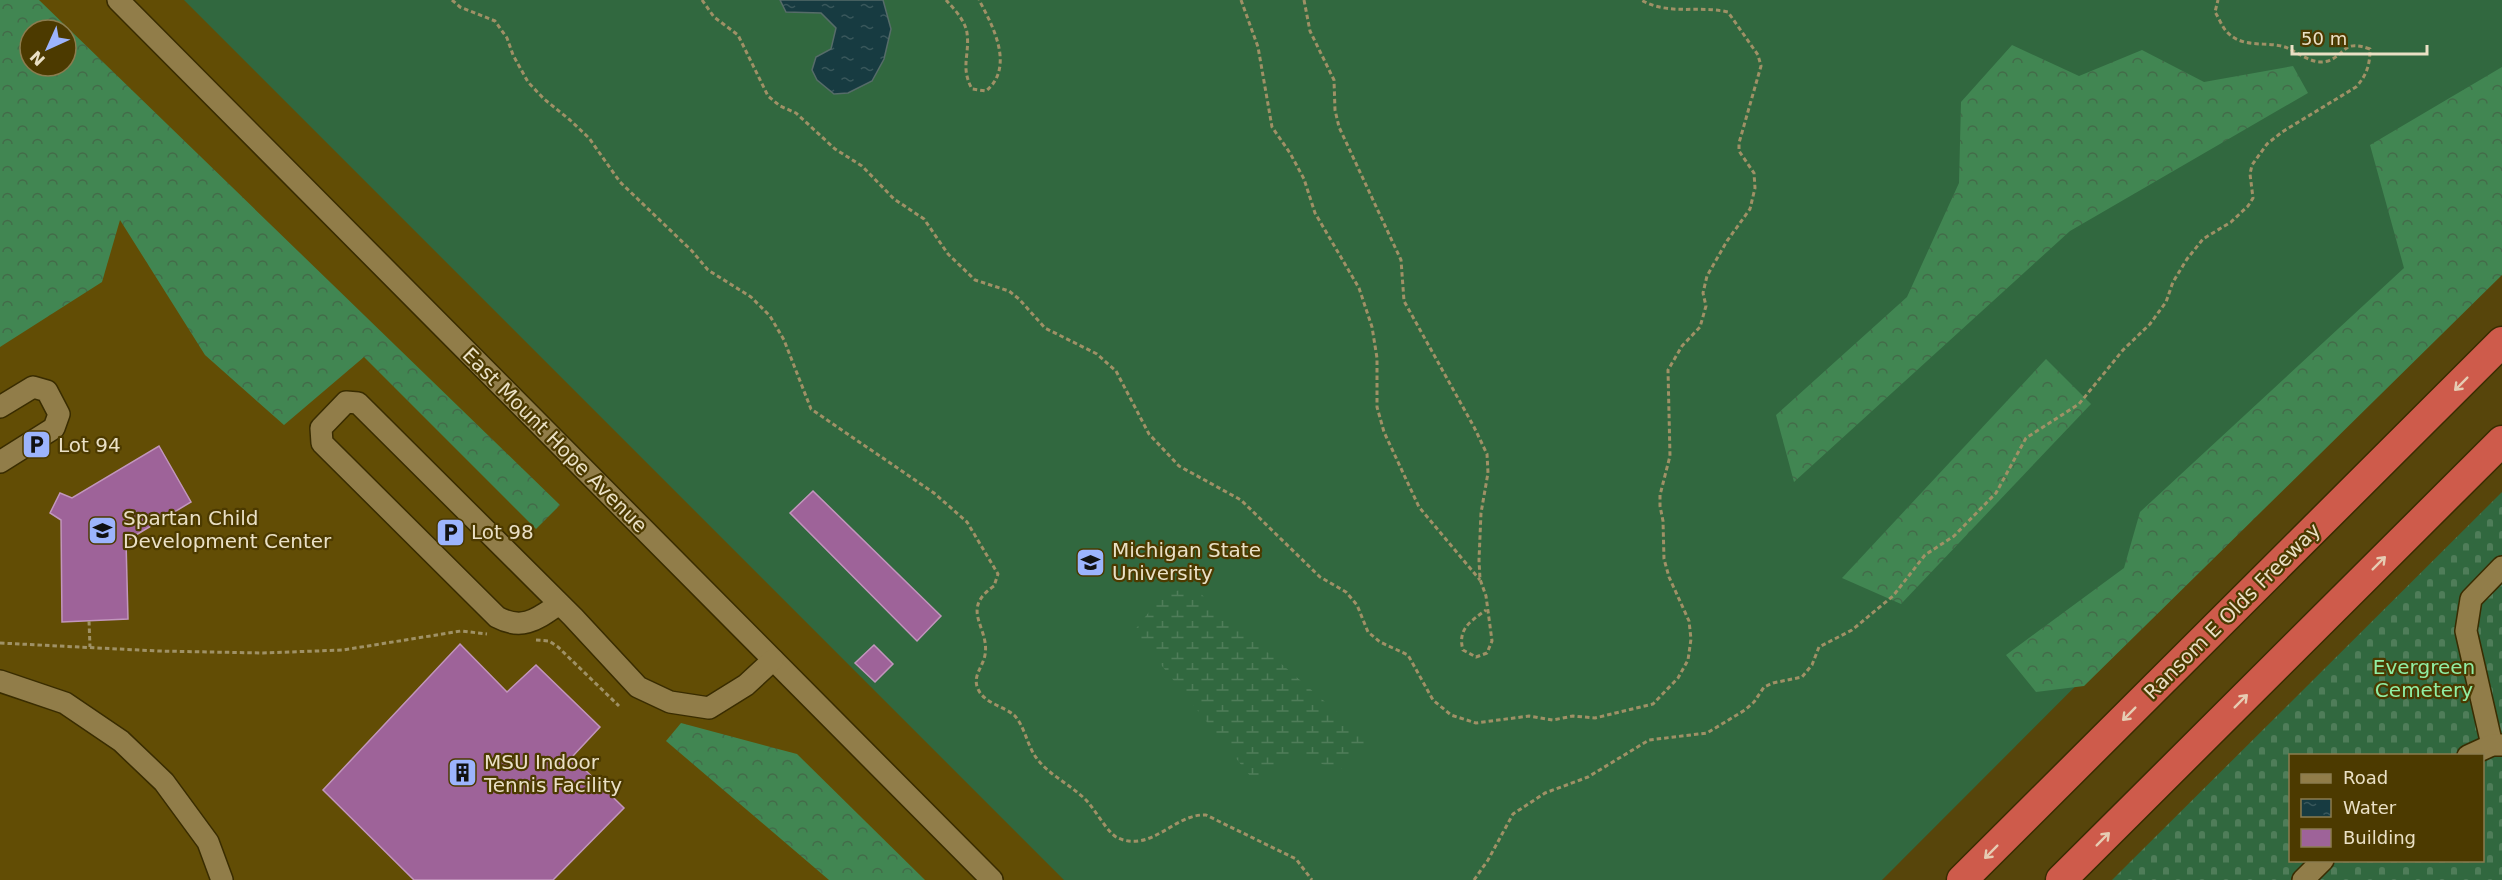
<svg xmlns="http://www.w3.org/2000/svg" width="2502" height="880" font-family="'DejaVu Sans',sans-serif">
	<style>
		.built { fill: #624d05; fill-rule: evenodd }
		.grass { fill: #31683f }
		.forest { fill: url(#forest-crowns); fill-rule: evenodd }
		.wetland { fill: url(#wetland-marsh) }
		.cemetery { fill: url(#cemetery-stones); fill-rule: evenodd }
		.water { fill: url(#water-ripples); stroke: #566c69; stroke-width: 1.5 }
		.building { fill: #9e6399; stroke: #c296bd; stroke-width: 1.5 }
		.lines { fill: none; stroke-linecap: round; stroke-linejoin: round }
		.minor-casing { stroke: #392c01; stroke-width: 24 }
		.highway-casing { stroke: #392c01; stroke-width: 33 }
		.path { stroke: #9f9166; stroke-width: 3; stroke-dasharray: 4.5 3; stroke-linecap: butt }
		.minor { stroke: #917d49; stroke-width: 21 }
		.highway { stroke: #ce5b4b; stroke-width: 30 }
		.oneway { stroke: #e6ccb3 }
		.labels { text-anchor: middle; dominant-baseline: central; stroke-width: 4.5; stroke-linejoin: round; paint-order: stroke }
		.street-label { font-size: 20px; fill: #eae0c5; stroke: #4c3a00 }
		.poi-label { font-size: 20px; fill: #eae0c5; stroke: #4c3a00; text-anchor: start }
		.park-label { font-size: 20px; fill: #90eea4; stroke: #4c3a00 }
	</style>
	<defs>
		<pattern id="forest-crowns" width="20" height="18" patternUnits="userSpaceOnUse" patternTransform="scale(1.5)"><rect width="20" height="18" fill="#418652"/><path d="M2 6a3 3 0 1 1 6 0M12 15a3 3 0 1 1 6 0" fill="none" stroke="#436b49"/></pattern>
		<pattern id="wetland-marsh" width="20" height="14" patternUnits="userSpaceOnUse" patternTransform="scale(1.5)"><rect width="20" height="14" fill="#31683f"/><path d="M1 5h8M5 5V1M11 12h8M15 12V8" fill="none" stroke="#4f7d59"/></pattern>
		<pattern id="cemetery-stones" width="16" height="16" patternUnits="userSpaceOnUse" patternTransform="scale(1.5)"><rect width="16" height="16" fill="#31683f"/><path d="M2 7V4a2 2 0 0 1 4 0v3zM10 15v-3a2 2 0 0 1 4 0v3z" fill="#4f7d59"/></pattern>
		<pattern id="water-ripples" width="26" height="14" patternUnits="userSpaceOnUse" patternTransform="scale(1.5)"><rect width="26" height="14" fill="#173b41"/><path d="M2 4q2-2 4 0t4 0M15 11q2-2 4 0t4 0" fill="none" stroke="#39575b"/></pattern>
	</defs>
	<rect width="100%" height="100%" fill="#57450b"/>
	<path class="built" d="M 0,0 L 2502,0 L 1863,880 L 0,880 ZM 30,30 L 66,30 L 66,66 L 30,66 Z"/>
	<path class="grass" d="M 184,0 L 2502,0 L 2502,259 L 1882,880 L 1064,880 Z"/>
	<g class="forest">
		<path d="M 0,0 L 39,0 L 560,505 L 536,529 L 364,357 L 284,425 L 205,355 L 120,220 L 102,282 L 0,347 ZM 30,30 L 66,30 L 66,66 L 30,66 Z"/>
		<path d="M 2012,45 L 2079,76 L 2142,50 L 2204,82 L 2293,66 L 2308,93 L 2070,231 L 1794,482 L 1776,415 L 1907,297 L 1959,183 L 1961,102 Z"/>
		<path d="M 2502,67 L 2502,275 L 2084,686 L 2036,692 L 2006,655 L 2124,568 L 2140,512 L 2404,268 L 2370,145 Z"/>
		<path d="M 2046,359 L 2091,404 L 1901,604 L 1842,578 Z"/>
		<path d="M 681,723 L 797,754 L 925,880 L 829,880 L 666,741 Z"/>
	</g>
	<path class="wetland" d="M 1194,588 L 1370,741 L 1340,770 L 1294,755 L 1255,782 L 1134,631 L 1164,593 Z"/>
	<path class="cemetery" d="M 2502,492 L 2502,880 L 2112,880 ZM 2290,756 L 2482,756 L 2482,860 L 2290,860 Z"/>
	<path class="water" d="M 780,0 L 883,0 L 891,29 L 884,59 L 872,81 L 848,93 L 834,94 L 817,80 L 812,70 L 816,57 L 831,49 L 836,28 L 821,13 L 786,12 Z"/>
	<g class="building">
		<path d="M 159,446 L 191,502 L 126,541 L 128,619 L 62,622 L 61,520 L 50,513 L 60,493 L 72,498 Z"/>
		<path d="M 813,491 L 941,616 L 917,641 L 790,513 Z"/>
		<path d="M 460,644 L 507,692 L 536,665 L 600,727 L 572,757 L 624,808 L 553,880 L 414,880 L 323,790 Z"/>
		<path d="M 874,645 L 893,664 L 875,682 L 855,663 Z"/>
	</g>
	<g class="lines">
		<defs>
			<g id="minor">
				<path d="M 118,0 L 992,880"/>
				<path d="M 0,407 L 33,387 L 47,391 L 59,414 L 54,428 L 0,462"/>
				<path d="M 559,604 C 537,619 523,631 497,617 L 322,443 L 321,428 L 346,402 L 358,403 L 573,617 L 638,687 L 670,702 L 709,708 L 746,685 L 773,660"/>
				<path d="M 0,681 L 65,703 L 121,741 L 164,782 L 208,842 L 222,880"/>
				<path d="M 2492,745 L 2466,631 L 2471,599 L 2502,567"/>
				<path d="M 2468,756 L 2492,745 L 2502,745"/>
				<path d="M 2303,880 L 2323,860"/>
			</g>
			<g id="highway">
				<path d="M 1962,880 L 2502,342"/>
				<path d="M 2061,880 L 2502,441"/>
			</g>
		</defs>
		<use href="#minor" class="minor-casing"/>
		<use href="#highway" class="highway-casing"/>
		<g class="path">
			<path d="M 452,0 L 460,7 L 495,21 L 507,38 L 513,55 L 528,82 L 544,99 L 570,120 L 589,138 L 620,182 L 692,251 L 708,270 L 751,297 L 770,316 L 784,340 L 811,409 L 934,493 L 967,522 L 998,574 L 994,586 C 959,610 990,627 985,655 C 983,667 972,676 978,689 C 984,703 1003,706 1014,715 C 1024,725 1027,744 1035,756 C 1048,775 1070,784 1086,800 C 1095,809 1108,834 1118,838 C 1152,853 1175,813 1206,815 L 1296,859 L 1312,880"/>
			<path d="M 702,0 L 714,17 L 738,35 L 768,96 L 780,106 L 796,113 L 835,149 L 862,166 L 894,199 L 924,219 L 948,254 L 975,280 L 1009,291 L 1019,299 L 1045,328 L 1097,354 L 1116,371 L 1149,434 L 1179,466 L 1241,500 L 1320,577 L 1346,592 L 1357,605 L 1368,632 L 1380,642 L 1408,655 L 1433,700 L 1451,715 L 1476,723 L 1529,716 L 1553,720 L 1573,716 L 1595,718 L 1653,704 L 1678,678 L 1688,660 L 1691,639 L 1689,621 L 1669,577 L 1664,559 L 1663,521 L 1660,506 L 1660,495 L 1670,456 L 1668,370 L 1682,346 L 1700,327 L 1706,306 L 1703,293 L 1707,276 L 1727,241 L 1750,209 L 1755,188 L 1754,173 L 1739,151 L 1739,143 L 1761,66 L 1758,55 L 1728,12 C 1696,5 1670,16 1641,0"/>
			<path d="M 946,0 C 954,9 965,20 967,33 C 970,55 960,67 972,89 L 986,91 C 1015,67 993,26 979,0"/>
			<path d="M 1241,0 L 1258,47 L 1272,127 L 1290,153 L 1304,179 L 1315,213 L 1359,288 L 1372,327 L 1377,358 L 1377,407 L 1384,432 L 1419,507 L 1480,580"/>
			<path d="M 1304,0 L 1310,31 L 1334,80 L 1335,110 L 1339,127 L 1401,260 L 1404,301 L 1474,427 L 1487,454 L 1488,473 L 1481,513 L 1479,560 L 1480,579 L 1486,596 L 1492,641 L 1487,653 L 1476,657 L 1463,650 C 1457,629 1471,621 1486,610"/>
			<path d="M 89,621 L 90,647"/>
			<path d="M 536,640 L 549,641 L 558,647 L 619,706"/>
			<path d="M 0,643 L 158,651 L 263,653 L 343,650 L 461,631 L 487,634"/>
			<path d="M 1474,880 L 1488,860 L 1513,814 L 1545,793 L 1588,777 L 1649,740 L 1707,733 L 1745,710 L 1754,702 L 1764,687 L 1773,683 L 1802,677 L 1812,665 L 1819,647 L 1852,630 L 1893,596 L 1925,555 L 1954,536 L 1996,493 L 2026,438 L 2079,404 L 2123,350 L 2150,324 L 2166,302 L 2173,282 L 2187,259 L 2203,239 L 2231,222 L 2248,206 L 2253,198 L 2250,174 L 2252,165 L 2267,144 L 2282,132 L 2356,87 C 2367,75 2370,64 2370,49 C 2342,39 2347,54 2328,61 C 2313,66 2298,52 2285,47 C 2266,41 2243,49 2227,32 C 2222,27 2219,18 2215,12 L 2218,0"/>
		</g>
		<use href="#minor" class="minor"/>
		<use href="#highway" class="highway"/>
	</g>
	<defs><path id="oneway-shaft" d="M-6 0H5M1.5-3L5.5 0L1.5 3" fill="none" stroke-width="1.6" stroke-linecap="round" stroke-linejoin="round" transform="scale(1.5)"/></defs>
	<g class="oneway">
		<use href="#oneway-shaft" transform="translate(2461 384) rotate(135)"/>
		<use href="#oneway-shaft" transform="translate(2379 563) rotate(-45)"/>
		<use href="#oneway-shaft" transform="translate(2241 701) rotate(-45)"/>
		<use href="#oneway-shaft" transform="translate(2129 714) rotate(135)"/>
		<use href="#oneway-shaft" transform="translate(2103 839) rotate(-45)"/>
		<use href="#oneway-shaft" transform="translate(1991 852) rotate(135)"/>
	</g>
	<defs>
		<symbol id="parking-square" viewBox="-11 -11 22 22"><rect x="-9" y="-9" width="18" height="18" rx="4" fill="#9cb4fd" stroke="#4c3a00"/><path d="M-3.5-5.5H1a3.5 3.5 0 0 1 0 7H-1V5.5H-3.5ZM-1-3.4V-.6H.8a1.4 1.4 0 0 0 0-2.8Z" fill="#111"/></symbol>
		<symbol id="school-square" viewBox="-11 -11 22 22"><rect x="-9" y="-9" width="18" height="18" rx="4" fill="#9cb4fd" stroke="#4c3a00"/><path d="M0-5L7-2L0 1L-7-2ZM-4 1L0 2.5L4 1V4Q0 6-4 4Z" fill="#111"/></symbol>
		<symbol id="university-square" viewBox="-11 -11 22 22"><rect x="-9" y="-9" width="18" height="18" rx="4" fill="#9cb4fd" stroke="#4c3a00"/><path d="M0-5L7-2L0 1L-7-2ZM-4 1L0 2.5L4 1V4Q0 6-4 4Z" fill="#111"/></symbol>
		<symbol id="building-square" viewBox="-11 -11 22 22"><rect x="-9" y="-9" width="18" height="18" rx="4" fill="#9cb4fd" stroke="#4c3a00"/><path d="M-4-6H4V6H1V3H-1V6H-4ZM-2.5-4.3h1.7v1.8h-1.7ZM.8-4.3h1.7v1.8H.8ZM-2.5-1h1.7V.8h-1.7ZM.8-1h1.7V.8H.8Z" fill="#111"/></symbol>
	</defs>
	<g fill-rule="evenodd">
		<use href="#parking-square" x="20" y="428" width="33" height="33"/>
		<use href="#school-square" x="86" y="514" width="33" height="33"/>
		<use href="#parking-square" x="434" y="516" width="33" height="33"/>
		<use href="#university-square" x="1074" y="546" width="33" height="33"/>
		<use href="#building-square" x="446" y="756" width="33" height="33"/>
	</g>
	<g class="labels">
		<g class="street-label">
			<text transform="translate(555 440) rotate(45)">East Mount Hope Avenue</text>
			<text transform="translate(2232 611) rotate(-45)">Ransom E Olds Freeway</text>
		</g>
		<g class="poi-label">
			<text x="58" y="445">Lot 94</text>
			<text x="123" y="518">Spartan Child<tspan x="123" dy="23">Development Center</tspan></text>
			<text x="471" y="532">Lot 98</text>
			<text x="1112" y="550">Michigan State<tspan x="1112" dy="23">University</tspan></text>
			<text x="484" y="762">MSU Indoor<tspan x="484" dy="23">Tennis Facility</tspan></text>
		</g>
		<g class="park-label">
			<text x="2424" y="667">Evergreen<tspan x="2424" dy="23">Cemetery</tspan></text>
		</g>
	</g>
	<rect x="2289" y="754" width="195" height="108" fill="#4c3a00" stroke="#8b7c4f" stroke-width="1.5"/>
	<rect x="2301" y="774" width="30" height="9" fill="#917d49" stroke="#8b7c4f" stroke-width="1.5"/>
	<text x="2343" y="784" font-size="18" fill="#eae0c5">Road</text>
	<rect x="2301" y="799" width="30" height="18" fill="url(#water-ripples)" stroke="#8b7c4f" stroke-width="1.5"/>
	<text x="2343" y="814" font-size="18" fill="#eae0c5">Water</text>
	<rect x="2301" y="829" width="30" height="18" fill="#9e6399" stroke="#8b7c4f" stroke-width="1.5"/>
	<text x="2343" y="844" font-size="18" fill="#eae0c5">Building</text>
	<g transform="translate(48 48) rotate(225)"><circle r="28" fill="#4c3a00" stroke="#8b7c4f" stroke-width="1.5"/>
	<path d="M0-4.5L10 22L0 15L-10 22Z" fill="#9cb4fd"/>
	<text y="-9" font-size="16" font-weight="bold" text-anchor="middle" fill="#eae0c5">N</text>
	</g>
	<path d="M2292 45v9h135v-9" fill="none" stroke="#eae0c5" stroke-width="3"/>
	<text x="2301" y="45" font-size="18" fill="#eae0c5" stroke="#4c3a00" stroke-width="4.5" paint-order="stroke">50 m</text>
</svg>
